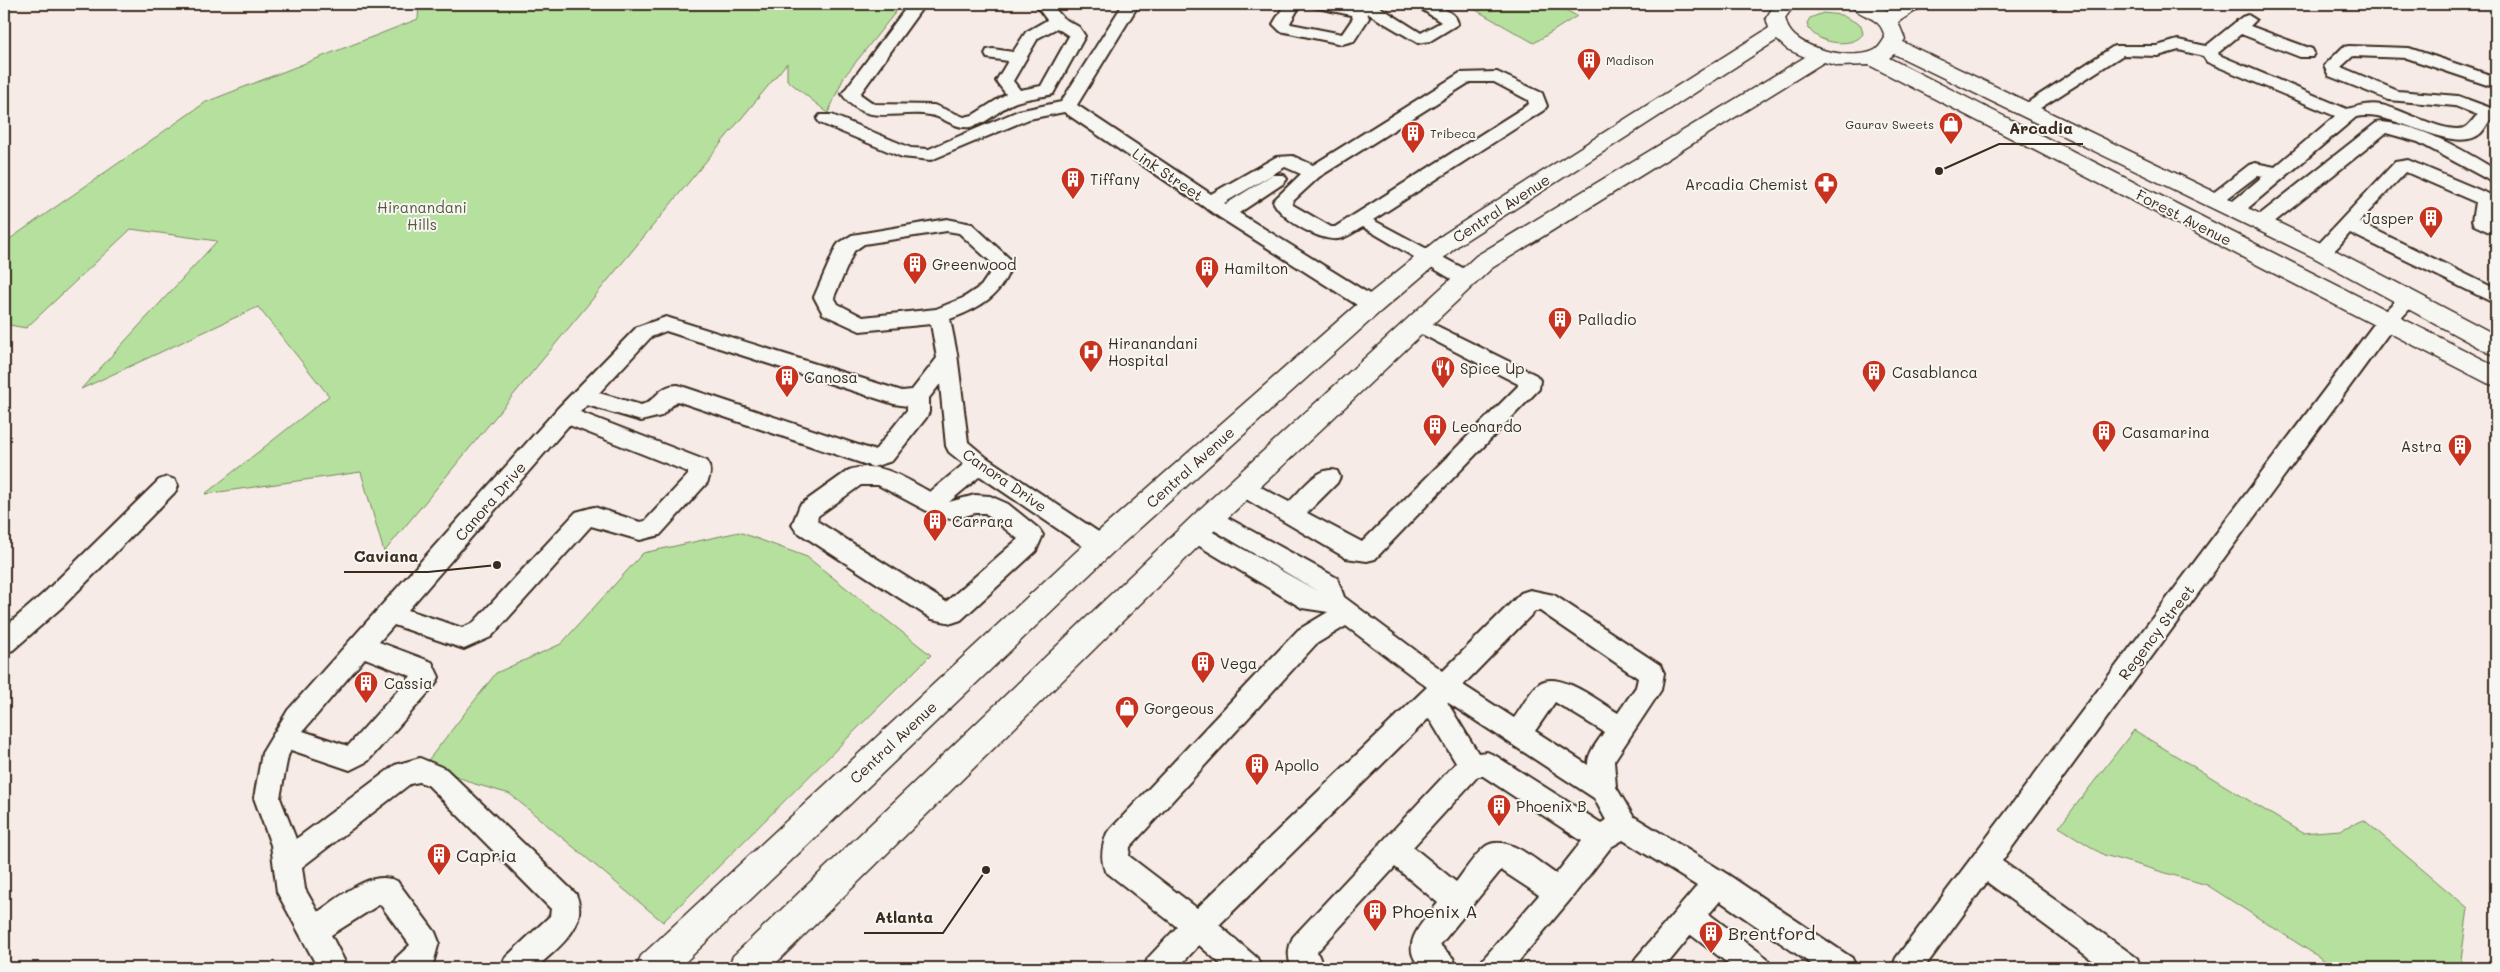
<svg xmlns="http://www.w3.org/2000/svg" width="2500" height="972" font-family="Mali,sans-serif">
	<style>
		.green { fill: #b5e09d; stroke: #78855e }
		.lines { fill: none; stroke-linecap: round; stroke-linejoin: round }
		.street-casing { stroke: #3b2a1e; stroke-width: 4 }
		.secondary-casing { stroke: #3b2a1e; stroke-width: 3 }
		.street { fill: #f6f6f2; fill-rule: evenodd }
		.secondary { fill: #f6f6f2; fill-rule: evenodd }
		.labels { text-anchor: middle; dominant-baseline: central; stroke-width: 4; stroke-linejoin: round; paint-order: stroke }
		.far-poi-label { font-size: 12px; fill: #3b2a1e; stroke: #f6f6f2; text-anchor: start }
		.street-label { font-size: 15px; fill: #3b2a1e; stroke: #f6f6f2 }
		.poi-label { font-size: 15px; fill: #3b2a1e; stroke: #f6f6f2; text-anchor: start }
		.park-label { font-size: 15px; fill: #5a583e; stroke: #f6f6f2 }
		.near-poi-label { font-size: 18px; fill: #3b2a1e; stroke: #f6f6f2; text-anchor: start }
		.leader { fill: none; stroke: #3b2a1e; stroke-width: 2 }
		.callout-dot { fill: #3b2a1e; stroke: #f6f6f2; stroke-width: 2 }
		.callout-label { font-size: 16px; text-anchor: middle; font-weight: bold; fill: #3b2a1e; stroke: #f6f6f2; stroke-width: 4; stroke-linejoin: round; paint-order: stroke }
	</style>
	<rect width="100%" height="100%" fill="#f7ebe7"/>
	<filter id="ink" filterUnits="userSpaceOnUse"><feTurbulence type="fractalNoise" baseFrequency=".02" numOctaves="2"/><feDisplacementMap in="SourceGraphic" scale="10" xChannelSelector="R" yChannelSelector="G"/><feConvolveMatrix kernelMatrix="1 2 1 2 8 2 1 2 1" color-interpolation-filters="sRGB"/></filter>
	<g filter="url(#ink)">
		<g class="green">
			<path d="M 419,4 L 902,4 L 844,77 L 828,113 L 787,80 L 787,63 L 384,552 L 361,472 L 205,494 L 329,396 L 258,307 L 81,389 L 217,241 L 131,229 L 26,328 L 4,324 L 4,243 L 206,102 L 418,19 Z"/>
			<path d="M 1465,4 L 1555,4 L 1577,16 L 1534,43 Z"/>
			<path d="M 1823,13 L 1841,15 L 1861,25 L 1863,34 C 1852,50 1810,43 1807,23 L 1810,18 Z"/>
			<path d="M 739,532 L 807,557 L 931,655 L 663,922 L 510,794 L 475,784 L 426,763 L 496,673 L 561,644 L 643,553 Z"/>
			<path d="M 2134,730 L 2302,833 L 2340,830 L 2364,820 L 2468,908 L 2460,968 L 2336,968 L 2207,885 L 2104,855 L 2059,827 Z"/>
		</g>
		<g class="lines">
			<defs>
				<g id="street">
					<path d="M 909,4 L 925,4 L 860,94 L 874,104 L 934,105 L 964,117 L 973,115 L 1006,94 L 996,81 L 1008,61 L 987,58 L 985,54 L 987,50 L 993,49 L 1013,52 L 1026,32 L 1047,20 L 1035,4 L 1051,4 L 1063,18 L 1079,27 L 1085,36 L 1053,94 C 1041,97 1028,98 1016,102 C 999,108 989,124 970,127 C 954,129 944,117 930,115 C 897,109 866,128 842,94 ZM 1057,28 L 1069,36 L 1041,86 L 1020,90 L 1013,81 L 1038,38 Z"/>
					<path d="M 1123,4 L 1139,4 L 1077,105 L 1211,194 L 1276,157 L 1293,156 L 1313,165 L 1460,73 L 1497,72 L 1542,93 L 1547,106 L 1544,110 L 1373,220 L 1474,274 L 1477,279 L 1474,284 L 1467,286 L 1460,284 L 1363,227 C 1355,231 1347,238 1338,239 C 1318,241 1281,219 1273,201 L 1301,174 L 1285,167 L 1224,203 L 1226,204 L 1272,175 L 1284,175 L 1287,179 L 1284,183 L 1239,213 L 1379,300 L 1382,305 L 1379,310 L 1372,312 L 1365,310 L 1219,217 L 1064,112 L 1029,119 L 931,160 L 902,157 L 820,123 L 817,119 L 820,115 L 832,115 L 911,148 L 929,149 L 1018,111 L 1061,102 ZM 1470,82 L 1494,82 L 1528,100 L 1529,104 L 1335,227 L 1331,227 L 1293,205 L 1292,202 L 1319,177 Z"/>
					<path d="M 1285,4 L 1301,4 L 1290,23 L 1291,24 L 1342,34 L 1353,18 L 1351,15 L 1313,7 L 1311,4 L 1355,6 L 1356,4 L 1375,4 L 1421,33 L 1441,22 L 1414,4 C 1427,3 1456,8 1458,24 L 1430,41 L 1418,43 L 1367,13 L 1369,18 L 1354,41 L 1342,44 L 1280,31 L 1273,24 Z"/>
					<path d="M 2248,15 L 2256,20 L 2250,26 L 2312,49 L 2314,53 L 2312,57 L 2300,57 L 2241,34 L 2218,53 L 2219,55 L 2347,109 C 2359,106 2369,103 2381,105 C 2403,109 2444,134 2464,128 C 2470,126 2473,118 2478,115 L 2455,106 L 2389,100 L 2329,76 L 2324,66 L 2343,47 L 2349,46 L 2409,48 L 2496,77 L 2496,88 L 2407,58 L 2353,56 L 2341,67 L 2398,91 L 2458,96 L 2496,110 L 2496,121 L 2490,120 C 2487,124 2485,129 2481,133 C 2455,157 2392,108 2356,117 L 2241,214 L 2227,214 L 2225,210 L 2227,206 L 2263,176 L 2258,175 L 2220,204 L 2206,204 L 2204,200 L 2249,165 L 2255,163 L 2275,167 L 2335,116 L 2207,62 L 2203,56 L 2179,50 L 2158,56 L 2123,55 L 2031,114 L 2019,114 L 2016,110 L 2114,46 L 2157,46 L 2178,40 L 2206,46 L 2242,17 Z"/>
					<path d="M 2382,122 C 2424,126 2461,149 2496,170 L 2496,184 L 2418,142 L 2386,133 L 2268,227 L 2261,229 L 2254,227 L 2252,223 L 2254,219 L 2376,123 Z"/>
					<path d="M 2408,160 L 2496,197 L 2496,210 L 2493,209 L 2491,218 L 2496,221 L 2496,235 L 2474,225 L 2472,221 L 2475,202 L 2406,172 L 2359,222 L 2496,289 L 2496,304 L 2350,233 C 2340,244 2330,261 2314,256 L 2311,252 L 2395,162 Z"/>
					<path d="M 947,219 L 972,224 L 1012,261 C 1004,295 980,308 950,319 L 957,354 L 968,442 L 987,458 L 1109,539 L 1113,546 L 1109,553 L 1101,555 L 1093,553 L 980,476 L 949,502 L 975,495 L 990,496 L 1008,504 L 1039,529 L 1043,535 L 1036,551 L 961,620 L 952,623 L 932,619 L 796,531 L 792,525 L 800,505 L 849,470 C 880,460 904,478 930,492 L 964,464 L 949,452 L 946,446 L 940,384 L 929,398 L 929,412 L 926,418 L 892,461 L 873,467 L 677,401 L 661,416 L 641,421 L 587,405 L 580,412 L 707,461 C 711,469 711,475 707,483 L 660,535 L 640,540 L 591,526 L 491,637 L 464,649 L 394,625 L 379,642 L 432,662 L 439,677 L 435,685 L 368,761 L 350,770 L 291,750 L 288,756 L 280,798 L 296,839 L 395,765 L 420,758 L 446,769 L 576,894 C 590,927 556,949 536,968 L 501,968 L 505,958 L 550,916 L 551,909 L 428,785 L 419,782 L 410,784 L 302,867 L 305,889 L 318,912 C 341,897 369,869 397,881 L 435,932 L 439,942 L 433,964 L 428,968 L 392,968 L 396,958 L 410,945 L 380,904 L 331,935 L 348,968 L 318,968 L 277,892 L 271,845 L 254,798 L 262,753 L 288,710 L 557,409 L 637,327 L 666,317 L 902,391 L 912,390 L 937,358 L 931,324 L 860,331 L 823,314 L 814,297 L 836,247 L 839,243 L 852,235 ZM 947,231 L 959,233 L 992,263 L 990,273 L 981,286 L 963,298 L 936,309 L 863,317 L 838,304 L 834,297 L 854,251 L 864,244 ZM 666,331 L 894,404 L 907,406 L 907,410 L 876,449 L 873,450 L 678,385 C 658,385 657,401 641,405 L 599,393 L 651,337 ZM 569,425 L 688,472 L 688,475 L 645,521 L 640,522 L 594,507 L 576,512 L 473,623 L 462,628 L 408,610 ZM 861,485 L 878,485 L 940,518 L 955,519 L 975,513 L 985,513 L 1018,539 L 946,602 L 817,521 L 818,516 ZM 365,658 L 411,676 L 348,746 L 303,731 Z"/>
					<path d="M 2409,292 L 2416,294 L 2419,299 L 2394,326 L 2002,861 L 2137,958 L 2141,968 L 2103,968 L 1987,882 L 1924,968 L 1892,968 L 1896,958 L 2380,316 L 2402,294 Z"/>
					<path d="M 1419,317 L 1536,375 L 1540,380 L 1539,389 L 1375,559 L 1367,561 L 1346,558 L 1234,492 L 1231,486 L 1234,480 L 1242,477 L 1289,502 C 1302,490 1318,465 1337,471 L 1340,477 L 1337,483 L 1307,513 L 1362,542 L 1518,386 L 1518,384 L 1412,329 L 1409,324 L 1412,319 Z"/>
					<path d="M 167,477 L 175,480 L 178,486 L 175,492 L 62,607 L 13,650 L 4,653 L 4,628 L 44,593 L 159,480 Z"/>
					<path d="M 1210,508 L 1337,578 L 1344,597 L 1443,671 L 1521,593 L 1530,590 L 1554,595 L 1660,665 L 1664,673 L 1661,690 L 1614,761 L 1616,787 L 1633,816 L 1727,874 L 1852,958 L 1856,968 L 1817,968 L 1720,901 L 1709,914 L 1767,958 L 1771,968 L 1734,968 L 1691,935 L 1664,968 L 1632,968 L 1636,958 L 1697,886 L 1623,840 L 1611,847 L 1569,901 L 1513,968 L 1479,968 L 1484,958 L 1539,895 L 1501,870 L 1440,945 L 1453,958 L 1457,968 L 1422,968 C 1397,946 1423,922 1438,903 L 1395,867 L 1317,952 L 1324,968 L 1292,968 C 1287,957 1288,948 1293,937 L 1456,763 L 1429,718 L 1219,925 L 1257,958 L 1261,968 L 1225,968 L 1199,945 L 1178,968 L 1144,968 L 1148,958 L 1177,927 L 1105,871 C 1100,858 1102,846 1107,833 L 1298,630 L 1328,612 L 1302,608 L 1186,538 L 1182,532 L 1186,526 L 1194,523 L 1202,526 L 1319,592 L 1202,523 L 1199,517 L 1202,511 ZM 1535,611 L 1540,611 L 1638,678 L 1636,687 L 1618,713 C 1601,703 1560,670 1540,683 C 1530,690 1522,708 1514,718 L 1463,685 ZM 1346,626 L 1427,687 L 1197,908 L 1129,856 L 1130,847 L 1316,644 ZM 1447,702 L 1594,798 L 1606,820 L 1601,823 L 1496,756 L 1487,752 L 1478,753 ZM 1555,702 L 1604,732 C 1598,742 1587,753 1588,765 L 1535,731 ZM 1478,776 L 1483,776 L 1582,841 L 1556,874 C 1539,863 1508,833 1486,846 C 1475,854 1464,872 1456,882 L 1413,847 Z"/>
				</g>
				<path id="secondary" d="M 1775,4 L 1795,4 L 1785,18 C 1786,21 1787,26 1789,29 C 1801,50 1854,61 1875,50 C 1879,48 1882,42 1885,38 C 1881,14 1860,19 1850,4 L 1875,4 L 1888,11 L 1900,4 L 1923,4 L 1920,8 L 1898,22 L 1905,39 L 1903,42 L 2329,247 L 2496,335 L 2496,355 L 2487,352 L 2313,257 L 1894,54 L 1889,58 L 2496,366 L 2496,386 L 2487,383 L 1869,65 L 1839,66 L 1824,62 L 1492,268 L 1220,525 L 771,968 L 728,968 L 733,956 L 1200,509 L 1476,256 L 1805,57 L 1787,49 L 1777,40 L 1460,244 L 1381,311 L 1111,554 L 679,968 L 636,968 L 641,956 L 1091,538 L 1363,299 L 1444,234 L 1769,28 L 1766,18 Z"/>
			</defs>
			<use href="#street" class="street-casing"/>
			<use href="#secondary" class="secondary-casing"/>
			<use href="#street" class="street"/>
			<use href="#secondary" class="secondary"/>
		</g>
	</g>
	<defs>
		<symbol id="building-pin" viewBox="-11 -11 22 30"><path d="M0 17L-7.5 6A9.5 9.5 0 1 1 7.5 6Z" fill="#c8321e" stroke="#f6f6f2"/><path d="M-4-6H4V6H1V3H-1V6H-4ZM-2.5-4.3h1.7v1.8h-1.7ZM.8-4.3h1.7v1.8H.8ZM-2.5-1h1.7V.8h-1.7ZM.8-1h1.7V.8H.8Z" fill="#fff"/></symbol>
		<symbol id="shop-pin" viewBox="-11 -11 22 30"><path d="M0 17L-7.5 6A9.5 9.5 0 1 1 7.5 6Z" fill="#c8321e" stroke="#f6f6f2"/><path d="M-5-2.5h2.3a2.7 3.5 0 0 1 5.4 0H5L5.5 6h-11ZM-1.5-2.5h3a1.5 2.3 0 0 0-3 0Z" fill="#fff"/></symbol>
		<symbol id="pharmacy-pin" viewBox="-11 -11 22 30"><path d="M0 17L-7.5 6A9.5 9.5 0 1 1 7.5 6Z" fill="#c8321e" stroke="#f6f6f2"/><path d="M-2-6h4v4h4v4h-4v4h-4v-4h-4v-4h4Z" fill="#fff"/></symbol>
		<symbol id="hospital-pin" viewBox="-11 -11 22 30"><path d="M0 17L-7.5 6A9.5 9.5 0 1 1 7.5 6Z" fill="#c8321e" stroke="#f6f6f2"/><path d="M-5-5h3v3.5h4V-5h3V5h-3V1.5h-4V5h-3Z" fill="#fff"/></symbol>
		<symbol id="restaurant-pin" viewBox="-11 -11 22 30"><path d="M0 17L-7.5 6A9.5 9.5 0 1 1 7.5 6Z" fill="#c8321e" stroke="#f6f6f2"/><path d="M-5-6h1v4h1v-4h1v4h1v-4h1v5L-1.5 .5V6h-2V.5L-5-1ZM5-6V6H3V1.5H1.5Q1.5-4 5-6Z" fill="#fff"/></symbol>
	</defs>
	<g fill-rule="evenodd">
		<use href="#building-pin" x="1575" y="46" width="28" height="38"/>
		<use href="#shop-pin" x="1937" y="110" width="28" height="38"/>
		<use href="#building-pin" x="1399" y="119" width="28" height="38"/>
		<use href="#building-pin" x="1059" y="165" width="28" height="38"/>
		<use href="#pharmacy-pin" x="1812" y="170" width="28" height="38"/>
		<use href="#building-pin" x="2417" y="204" width="28" height="38"/>
		<use href="#building-pin" x="901" y="250" width="28" height="38"/>
		<use href="#building-pin" x="1193" y="254" width="28" height="38"/>
		<use href="#building-pin" x="1546" y="305" width="28" height="38"/>
		<use href="#hospital-pin" x="1077" y="338" width="28" height="38"/>
		<use href="#restaurant-pin" x="1429" y="354" width="28" height="38"/>
		<use href="#building-pin" x="1860" y="358" width="28" height="38"/>
		<use href="#building-pin" x="773" y="363" width="28" height="38"/>
		<use href="#building-pin" x="1421" y="412" width="28" height="38"/>
		<use href="#building-pin" x="2090" y="418" width="28" height="38"/>
		<use href="#building-pin" x="2446" y="432" width="28" height="38"/>
		<use href="#building-pin" x="921" y="507" width="28" height="38"/>
		<use href="#building-pin" x="1189" y="649" width="28" height="38"/>
		<use href="#building-pin" x="352" y="669" width="28" height="38"/>
		<use href="#shop-pin" x="1113" y="694" width="28" height="38"/>
		<use href="#building-pin" x="1243" y="751" width="28" height="38"/>
		<use href="#building-pin" x="1485" y="792" width="28" height="38"/>
		<use href="#building-pin" x="425" y="841" width="28" height="38"/>
		<use href="#building-pin" x="1361" y="897" width="28" height="38"/>
		<use href="#building-pin" x="1697" y="919" width="28" height="38"/>
	</g>
	<g class="labels">
		<g class="far-poi-label">
			<text x="1606" y="60">Madison</text>
			<text x="1934" y="124" text-anchor="end">Gaurav Sweets</text>
			<text x="1430" y="133">Tribeca</text>
		</g>
		<g class="street-label">
			<text transform="translate(1168 174) rotate(34)">Link Street</text>
			<text transform="translate(1501 208) rotate(-33)">Central Avenue</text>
			<text transform="translate(2184 217) rotate(27)">Forest Avenue</text>
			<text transform="translate(1190 467) rotate(-42)">Central Avenue</text>
			<text transform="translate(1005 480) rotate(35)">Canora Drive</text>
			<text transform="translate(490 501) rotate(-49)">Canora Drive</text>
			<text transform="translate(2156 632) rotate(-53)">Regency Street</text>
			<text transform="translate(893 742) rotate(-43)">Central Avenue</text>
		</g>
		<g class="poi-label">
			<text x="1090" y="179">Tiffany</text>
			<text x="1808" y="184" text-anchor="end">Arcadia Chemist</text>
			<text x="2414" y="218" text-anchor="end">Jasper</text>
			<text x="932" y="264">Greenwood</text>
			<text x="1224" y="268">Hamilton</text>
			<text x="1578" y="319">Palladio</text>
			<text x="1108" y="343">Hiranandani<tspan x="1108" dy="17">Hospital</tspan></text>
			<text x="1460" y="368">Spice Up</text>
			<text x="1892" y="372">Casablanca</text>
			<text x="804" y="377">Canosa</text>
			<text x="1452" y="426">Leonardo</text>
			<text x="2122" y="432">Casamarina</text>
			<text x="2442" y="446" text-anchor="end">Astra</text>
			<text x="952" y="521">Carrara</text>
			<text x="1220" y="663">Vega</text>
			<text x="384" y="683">Cassia</text>
			<text x="1144" y="708">Gorgeous</text>
			<text x="1274" y="765">Apollo</text>
			<text x="1516" y="806">Phoenix B</text>
		</g>
		<g class="park-label">
			<text x="422" y="207">Hiranandani<tspan x="422" dy="17">Hills</tspan></text>
		</g>
		<g class="near-poi-label">
			<text x="456" y="855">Capria</text>
			<text x="1392" y="911">Phoenix A</text>
			<text x="1728" y="933">Brentford</text>
		</g>
	</g>
	<path class="leader" d="M1939 171L1999 144H2083M497 565L428 572H344M986 870L943 933H864"/>
	<g class="callout-dot">
		<circle cx="1939" cy="171" r="5"/>
		<circle cx="497" cy="565" r="5"/>
		<circle cx="986" cy="870" r="5"/>
	</g>
	<g class="callout-label">
		<text x="2041" y="134">Arcadia</text>
		<text x="386" y="562">Caviana</text>
		<text x="904" y="923">Atlanta</text>
	</g>
	<rect width="2500" height="972" fill="none" stroke="#f6f6f2" stroke-width="20"/>
	<rect x="10" y="10" width="2480" height="952" fill="none" stroke="#3b2a1e" stroke-width="2" filter="url(#ink)"/>
</svg>
